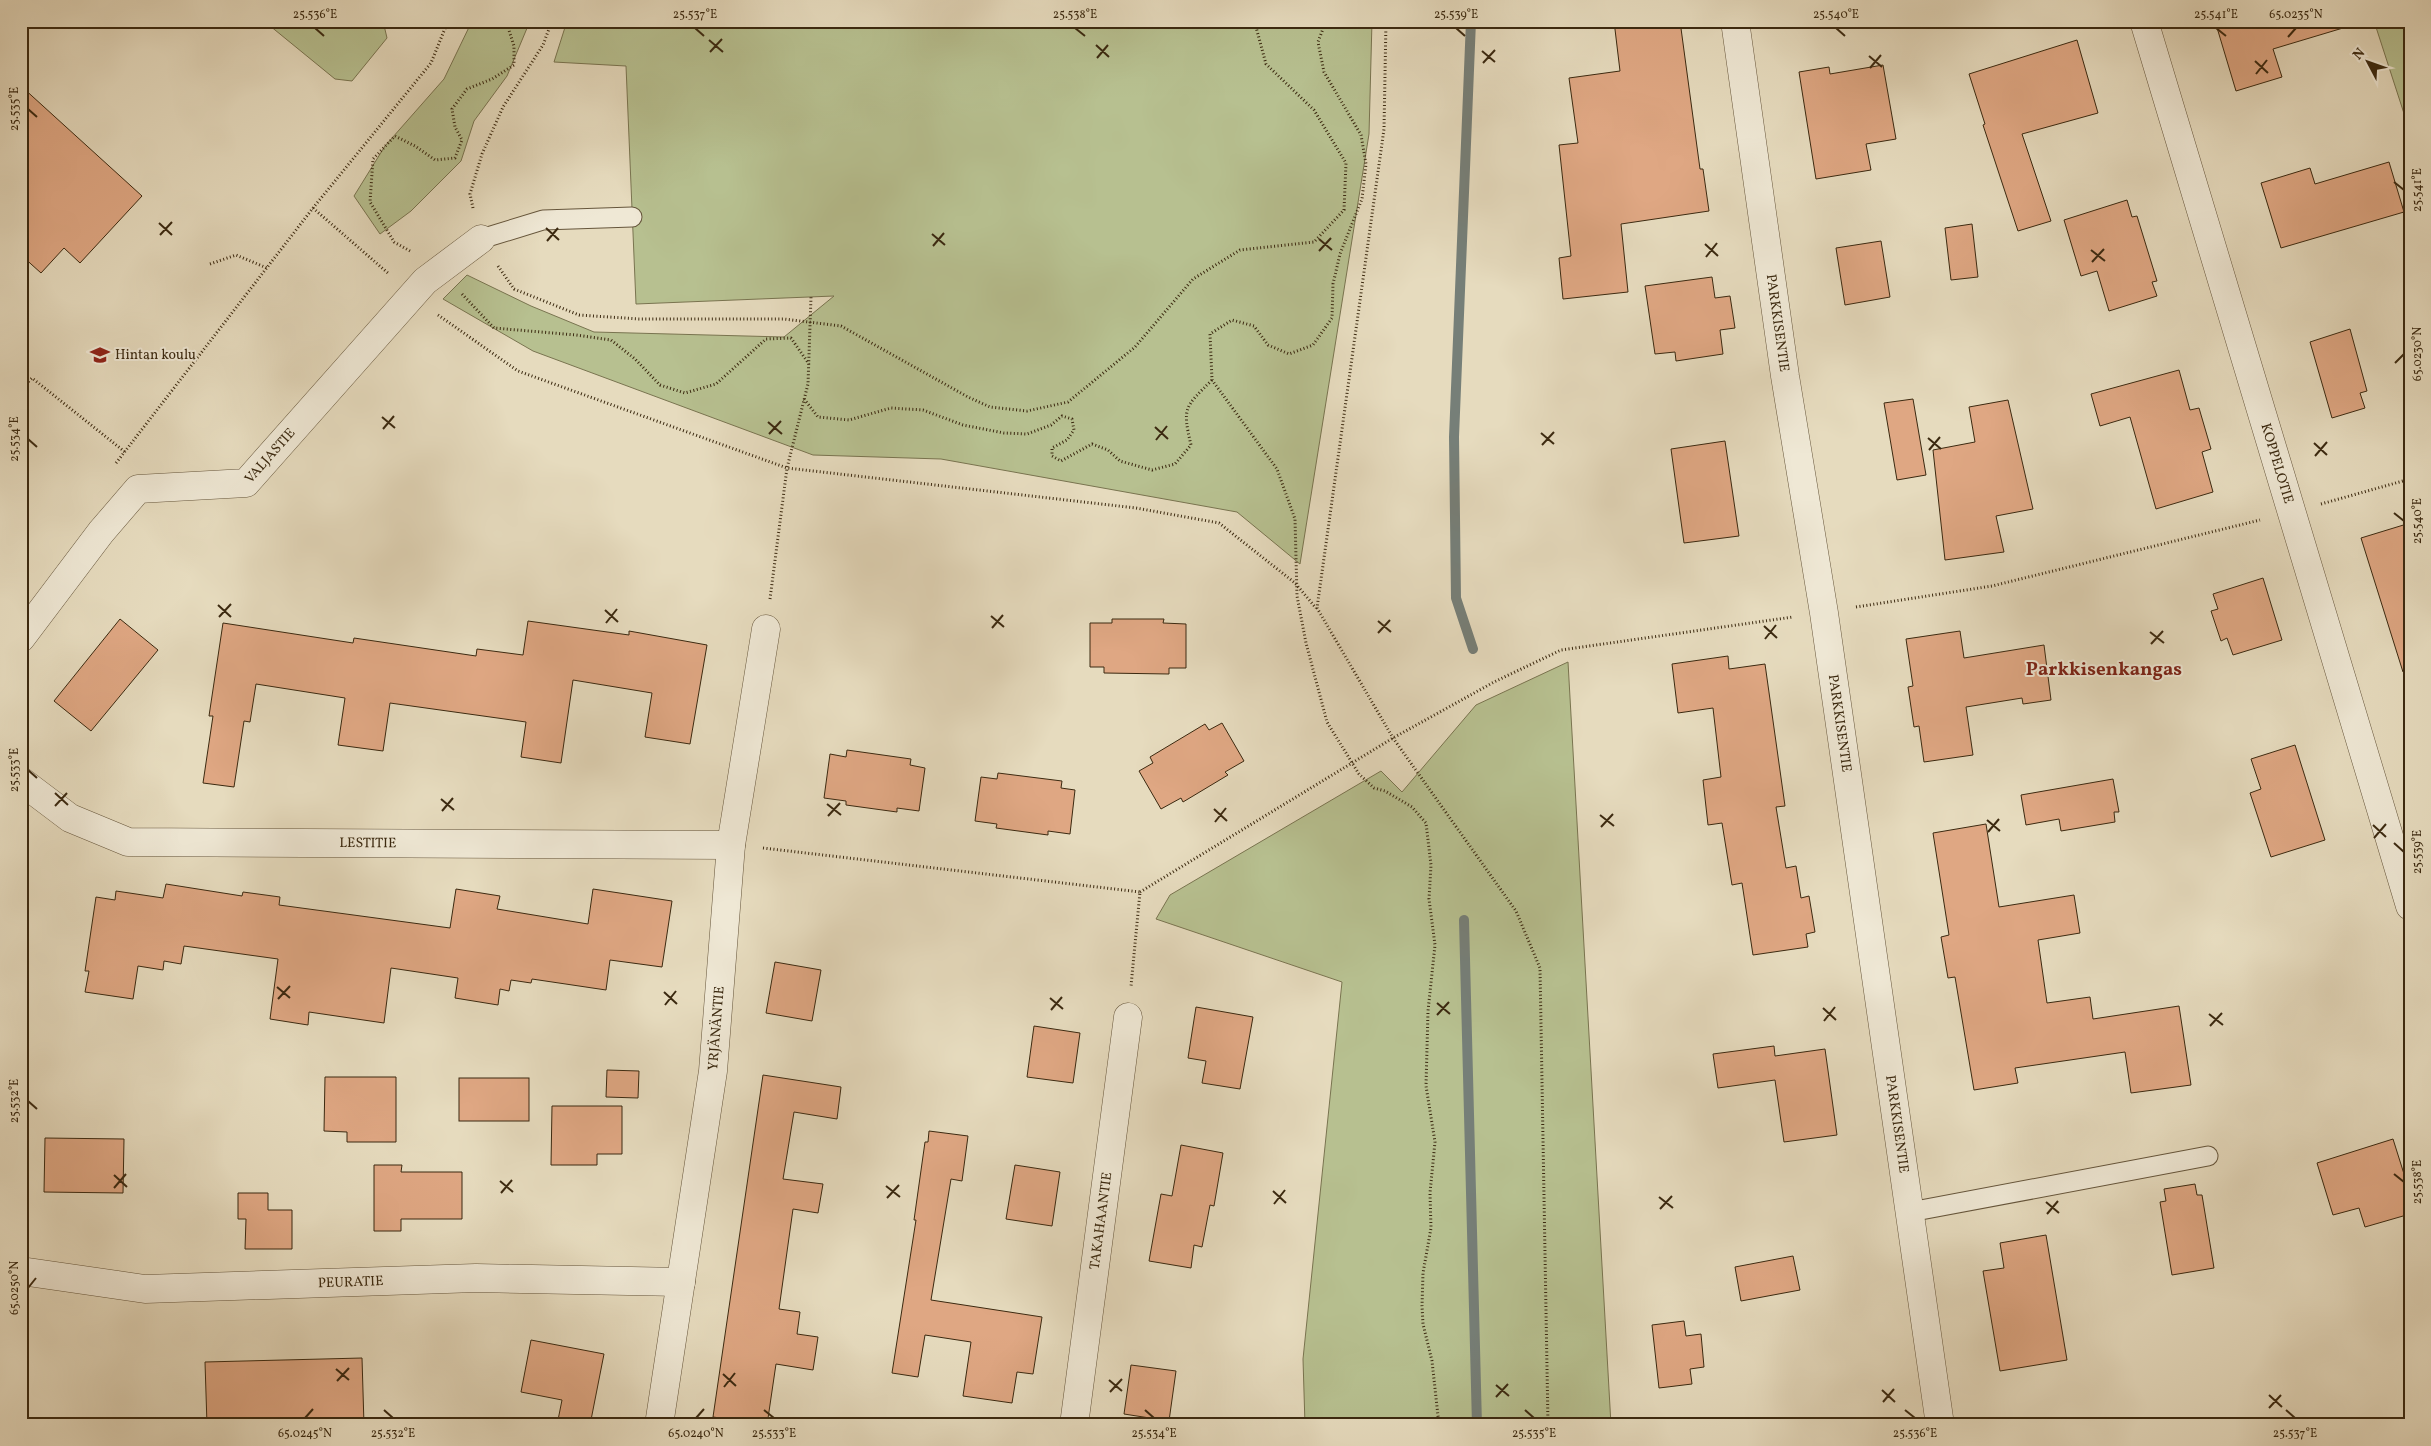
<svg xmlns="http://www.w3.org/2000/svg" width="2431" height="1446" font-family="Vollkorn,serif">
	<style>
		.green { fill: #b7c090; stroke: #797450 }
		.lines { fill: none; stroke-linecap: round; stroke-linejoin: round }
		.stream { stroke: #767f78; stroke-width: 10 }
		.building { fill: #dfa783; stroke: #3b2910 }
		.service-casing { stroke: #66563c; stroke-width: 21 }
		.minor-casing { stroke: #66563c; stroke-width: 29 }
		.path { stroke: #3b2910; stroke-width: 3; stroke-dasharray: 1 2.5; stroke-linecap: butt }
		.service { stroke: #efe8d5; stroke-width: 19 }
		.minor { stroke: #efe8d5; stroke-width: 28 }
		.ticks { fill: none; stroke: #3b2910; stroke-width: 2 }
		.labels { text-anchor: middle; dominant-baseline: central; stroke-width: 4; stroke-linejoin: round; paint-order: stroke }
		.street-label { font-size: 14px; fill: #3b2910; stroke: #efe8d5 }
		.poi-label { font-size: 14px; fill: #3b2910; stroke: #efe8d5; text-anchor: start }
		.district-label { font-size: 19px; font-weight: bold; fill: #7a1f14; stroke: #efe8d5 }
		.neatline { fill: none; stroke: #3b2910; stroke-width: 2 }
		.ticks-label { font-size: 12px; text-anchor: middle; fill: #3b2910 }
	</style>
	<rect width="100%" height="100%" fill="#e6dbbe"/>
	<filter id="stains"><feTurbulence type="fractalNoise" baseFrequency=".004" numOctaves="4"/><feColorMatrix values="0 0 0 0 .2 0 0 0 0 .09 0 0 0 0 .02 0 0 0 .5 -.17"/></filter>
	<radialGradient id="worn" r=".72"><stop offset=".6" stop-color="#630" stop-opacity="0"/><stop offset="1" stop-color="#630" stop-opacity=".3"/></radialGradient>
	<g class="green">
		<path d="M 264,21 L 383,21 L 387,38 L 352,81 L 335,79 Z"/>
		<path d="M 472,21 L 530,21 L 507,76 L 474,121 L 461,161 L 411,211 L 380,234 L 354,196 L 385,146 L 444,79 Z"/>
		<path d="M 567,21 L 1372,21 L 1369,134 L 1300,564 L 1237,512 L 941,459 L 813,455 L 533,351 L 443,299 L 467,275 L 531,306 L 594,332 L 784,337 L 834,296 L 636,304 L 626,66 L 554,62 Z"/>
		<path d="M 2374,21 L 2410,21 L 2410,132 Z"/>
		<path d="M 1568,662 L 1611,1425 L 1305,1425 L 1303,1359 L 1342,982 L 1156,919 L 1170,895 L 1381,771 L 1402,792 L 1476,705 Z"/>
	</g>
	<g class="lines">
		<g class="stream">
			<path d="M 1471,21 L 1454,437 L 1456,598 L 1473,649"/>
			<path d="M 1464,920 L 1477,1425"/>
		</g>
	</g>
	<g class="building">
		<path d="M 1614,21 L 1680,21 L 1700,169 L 1703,169 L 1709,211 L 1621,224 L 1628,292 L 1563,299 L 1559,258 L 1571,256 L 1559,145 L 1578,143 L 1569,78 L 1620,71 Z"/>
		<path d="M 2215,21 L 2342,21 L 2343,28 L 2273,49 L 2282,77 L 2236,91 Z"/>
		<path d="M 2077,40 L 2098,113 L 2022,134 L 2051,221 L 2018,231 L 1983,125 L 1985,124 L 1969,74 Z"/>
		<path d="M 1883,65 L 1896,139 L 1866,144 L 1871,170 L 1816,179 L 1799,72 L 1829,67 L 1830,74 Z"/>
		<path d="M 21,86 L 142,196 L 80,263 L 64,248 L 41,273 L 21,255 Z"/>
		<path d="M 2389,162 L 2404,212 L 2281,248 L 2261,183 L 2310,168 L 2315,184 Z"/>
		<path d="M 2127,200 L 2132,217 L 2137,216 L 2157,281 L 2152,282 L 2157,296 L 2109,311 L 2097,271 L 2081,276 L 2064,220 Z"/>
		<path d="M 1972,224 L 1978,277 L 1951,280 L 1945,228 Z"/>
		<path d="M 1881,241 L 1890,297 L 1845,305 L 1836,248 Z"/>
		<path d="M 1712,277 L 1715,298 L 1730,296 L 1735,328 L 1720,330 L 1723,354 L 1676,361 L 1675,352 L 1655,354 L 1645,286 Z"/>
		<path d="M 2350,329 L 2367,391 L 2360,393 L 2365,408 L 2332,418 L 2310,342 Z"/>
		<path d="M 2179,370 L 2190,410 L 2199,408 L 2211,449 L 2202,452 L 2213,492 L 2156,509 L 2130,417 L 2100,426 L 2091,394 Z"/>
		<path d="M 1913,399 L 1926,475 L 1897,480 L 1884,403 Z"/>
		<path d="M 2008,400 L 2033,509 L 1996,516 L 2004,552 L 1945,560 L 1933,450 L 1975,442 L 1969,407 Z"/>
		<path d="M 1725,441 L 1739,536 L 1684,543 L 1671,449 Z"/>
		<path d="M 2410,523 L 2410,671 L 2403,672 L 2361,538 Z"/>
		<path d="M 2263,578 L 2282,640 L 2233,655 L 2227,638 L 2221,641 L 2211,611 L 2218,609 L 2213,594 Z"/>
		<path d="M 120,619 L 158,650 L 91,731 L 54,701 Z"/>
		<path d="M 1112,619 L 1164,619 L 1163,623 L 1186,624 L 1186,668 L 1169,668 L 1169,674 L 1104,673 L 1104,667 L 1090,667 L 1090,623 L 1112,623 Z"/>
		<path d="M 528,621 L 629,635 L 629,631 L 707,645 L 690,744 L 645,737 L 652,693 L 573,680 L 561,763 L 521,757 L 526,722 L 390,703 L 383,751 L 338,745 L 345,698 L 256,684 L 250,722 L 244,721 L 234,787 L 203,783 L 213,716 L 209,716 L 223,623 L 353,643 L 354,638 L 476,656 L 477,649 L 523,655 Z"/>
		<path d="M 1960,631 L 1964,658 L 2044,645 L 2051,700 L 2023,704 L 2022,698 L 1966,707 L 1973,755 L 1924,762 L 1919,726 L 1914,727 L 1908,687 L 1913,686 L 1906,639 Z"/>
		<path d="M 1728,656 L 1729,669 L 1765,664 L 1785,806 L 1776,807 L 1786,868 L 1796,866 L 1801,898 L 1809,896 L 1815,932 L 1806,934 L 1808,947 L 1753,955 L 1742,883 L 1732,885 L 1722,823 L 1708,825 L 1703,780 L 1721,777 L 1713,708 L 1678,713 L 1672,664 Z"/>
		<path d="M 1222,723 L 1244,761 L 1225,772 L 1228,775 L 1183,802 L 1181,798 L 1161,809 L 1139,771 L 1153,763 L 1150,757 L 1205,724 L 1209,730 Z"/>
		<path d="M 2295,745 L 2325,840 L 2271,857 L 2250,793 L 2261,789 L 2251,759 Z"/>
		<path d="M 847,750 L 911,759 L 910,765 L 925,768 L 919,811 L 897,808 L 897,812 L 846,805 L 846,801 L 824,798 L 830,754 L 846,757 Z"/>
		<path d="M 998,773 L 1062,781 L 1061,788 L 1075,790 L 1070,834 L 1048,831 L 1048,835 L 996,828 L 997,824 L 975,821 L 981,777 L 997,779 Z"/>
		<path d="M 2113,779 L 2119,812 L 2114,812 L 2115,822 L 2061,831 L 2059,819 L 2026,825 L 2021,795 Z"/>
		<path d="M 1986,824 L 1999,907 L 2074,895 L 2080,933 L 2038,940 L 2047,1003 L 2090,997 L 2093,1019 L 2179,1006 L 2191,1085 L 2131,1093 L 2125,1052 L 2015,1068 L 2018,1083 L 1974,1090 L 1955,977 L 1948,978 L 1941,937 L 1949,935 L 1933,833 Z"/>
		<path d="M 166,884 L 242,896 L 243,892 L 280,897 L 279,905 L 450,928 L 456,889 L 500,896 L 497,909 L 588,924 L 593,889 L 672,901 L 662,967 L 610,960 L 606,990 L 532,979 L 531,983 L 511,980 L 509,991 L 500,989 L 498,1005 L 455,998 L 458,978 L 391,968 L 384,1023 L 309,1012 L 308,1025 L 270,1019 L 278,959 L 184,946 L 181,964 L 164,961 L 163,970 L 138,966 L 133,999 L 85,992 L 89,971 L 85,971 L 96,897 L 115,900 L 116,891 L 163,898 Z"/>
		<path d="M 775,962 L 821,970 L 812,1021 L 766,1013 Z"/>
		<path d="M 1196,1007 L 1253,1017 L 1240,1089 L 1202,1083 L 1206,1061 L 1188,1058 Z"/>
		<path d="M 1034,1026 L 1080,1033 L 1073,1083 L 1027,1077 Z"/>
		<path d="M 1774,1046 L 1775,1056 L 1825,1049 L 1837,1135 L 1784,1142 L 1775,1080 L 1718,1088 L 1713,1054 Z"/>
		<path d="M 607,1070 L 639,1071 L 638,1098 L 606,1097 Z"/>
		<path d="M 763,1075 L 841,1087 L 837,1119 L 794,1112 L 783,1179 L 823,1184 L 818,1213 L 793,1209 L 779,1309 L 800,1312 L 797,1334 L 818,1337 L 813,1370 L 776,1364 L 767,1425 L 713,1417 Z"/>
		<path d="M 325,1077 L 396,1077 L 396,1142 L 347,1142 L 347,1132 L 324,1131 Z"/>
		<rect x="459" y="1078" width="70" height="43"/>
		<path d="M 552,1106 L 622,1106 L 622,1154 L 597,1154 L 597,1165 L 551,1165 Z"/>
		<path d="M 929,1131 L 968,1136 L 962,1181 L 951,1179 L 931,1300 L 1042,1317 L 1033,1374 L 1017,1372 L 1012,1403 L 963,1396 L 971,1342 L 925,1335 L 918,1377 L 892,1373 L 916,1220 L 914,1220 L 925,1142 L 928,1142 Z"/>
		<path d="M 45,1138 L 124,1139 L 123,1193 L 44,1192 Z"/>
		<path d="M 2393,1139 L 2410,1193 L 2410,1214 L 2365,1227 L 2359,1208 L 2333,1215 L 2317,1163 Z"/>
		<path d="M 1181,1145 L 1223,1153 L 1214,1206 L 1210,1205 L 1202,1247 L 1194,1245 L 1191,1268 L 1149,1261 L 1161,1194 L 1172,1196 Z"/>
		<path d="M 374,1165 L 402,1165 L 401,1172 L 462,1172 L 462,1219 L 401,1219 L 401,1231 L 374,1231 Z"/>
		<path d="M 1015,1165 L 1060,1172 L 1052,1226 L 1006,1219 Z"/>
		<path d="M 2195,1184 L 2197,1195 L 2202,1195 L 2214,1268 L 2172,1275 L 2160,1202 L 2166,1201 L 2164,1189 Z"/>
		<path d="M 238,1193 L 268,1193 L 268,1210 L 292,1210 L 292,1249 L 245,1249 L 246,1219 L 238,1219 Z"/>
		<path d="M 2046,1235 L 2067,1360 L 2000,1371 L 1983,1271 L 2004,1268 L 2000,1243 Z"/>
		<path d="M 1793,1256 L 1800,1290 L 1741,1301 L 1735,1267 Z"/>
		<path d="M 1684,1321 L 1686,1336 L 1701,1334 L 1704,1367 L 1690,1369 L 1692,1384 L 1659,1388 L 1652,1325 Z"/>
		<path d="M 531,1340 L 604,1354 L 590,1425 L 557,1425 L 562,1400 L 521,1392 Z"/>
		<path d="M 362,1358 L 364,1425 L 207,1425 L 205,1362 Z"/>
		<path d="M 1131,1365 L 1176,1371 L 1169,1421 L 1124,1414 Z"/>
	</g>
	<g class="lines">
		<defs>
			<g id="service">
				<path d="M 481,239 L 543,220 L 632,217"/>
				<path d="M 1910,1212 L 2208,1156"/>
			</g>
			<g id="minor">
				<path id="s1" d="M 1735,21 L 1785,376 L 1824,613 L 1940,1425"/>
				<path id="s2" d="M 2144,21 L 2410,906"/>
				<path id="s3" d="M 21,638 L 101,532 L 138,489 L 246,483 L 425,281 L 481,239"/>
				<path id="s4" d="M 21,781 L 70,818 L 128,842 L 731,845"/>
				<path id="s5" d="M 21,1271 L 145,1289 L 476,1278 L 681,1282"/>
				<path id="s6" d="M 659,1425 L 713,1071 L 731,845 L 766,629"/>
				<path id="s7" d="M 1074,1425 L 1128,1017"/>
			</g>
		</defs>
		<use href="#service" class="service-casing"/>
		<use href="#minor" class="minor-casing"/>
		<g class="path">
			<path d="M 1326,21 L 1318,42 L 1324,72 L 1361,135 L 1366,164 L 1362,199 L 1340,254 L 1333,284 L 1332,318 L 1313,345 L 1289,354 L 1268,345 L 1254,326 L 1232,320 L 1210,334 L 1212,380 L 1277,469 L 1295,519 L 1297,596 L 1306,643 L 1327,722 L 1359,774 L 1374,788 L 1385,791 L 1412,807 L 1426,823 L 1431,865 L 1429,899 L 1435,945 L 1428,1011 L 1426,1086 L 1435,1142 L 1430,1193 L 1431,1228 L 1423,1273 L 1422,1306 L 1423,1324 L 1432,1361 L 1439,1425"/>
			<path d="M 1386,21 L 1384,129 L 1317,608 L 1393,738 L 1516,911 L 1540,968 L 1548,1425"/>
			<path d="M 313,208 L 389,274"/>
			<path d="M 473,208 L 470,194 L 482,154 L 503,107 L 543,45 L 552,21"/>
			<path d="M 410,251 L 394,242 L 370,202 L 373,159 L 395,136 L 415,146 L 435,160 L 455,158 L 462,140 L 455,127 L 452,109 L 467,89 L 492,79 L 514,65 L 514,46 L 506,21"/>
			<path d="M 210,264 L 236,255 L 267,268"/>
			<path d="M 498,266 L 514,289 L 579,315 L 639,319 L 784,319 L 841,326 L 968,397 L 990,407 L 1027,411 L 1068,402 L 1135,347 L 1193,279 L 1240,250 L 1314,242 L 1344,210 L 1346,163 L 1314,110 L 1266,64 L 1256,27 L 1257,21"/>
			<path d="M 462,294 L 494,328 L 576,335 L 611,340 L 635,359 L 660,385 L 685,393 L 716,384 L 766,339 L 791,338 L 809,364"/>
			<path d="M 438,315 L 518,371 L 787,468 L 1136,508 L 1219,523 L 1295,583 L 1316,608"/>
			<path d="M 21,389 L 32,378 L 125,452"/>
			<path d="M 804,399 L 818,417 L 849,420 L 891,408 L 923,410 L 963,425 L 1004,433 L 1027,434 L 1051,425 L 1062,416 L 1072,419 L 1074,430 L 1067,440 L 1052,448 L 1052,456 L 1061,461 L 1092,444 L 1108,450 L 1120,461 L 1152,470 L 1175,464 L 1191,445 C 1182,407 1185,407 1212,380"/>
			<path d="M 116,463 L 313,208 L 431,63 L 448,21"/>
			<path d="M 2321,504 L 2410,479"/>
			<path d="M 770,599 L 787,468 L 808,384 L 811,297"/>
			<path d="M 1856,607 L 1992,586 L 2260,520"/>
			<path d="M 763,848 L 1140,892 L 1131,986"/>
			<path d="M 1140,892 L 1393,738 L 1494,682 L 1561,650 L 1793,617"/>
		</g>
		<use href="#service" class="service"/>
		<use href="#minor" class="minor"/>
	</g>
	<path class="ticks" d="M 315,28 L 324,36M 695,28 L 704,36M 1075,28 L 1085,36M 1456,28 L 1465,36M 1836,28 L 1845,36M 2216,28 L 2226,36M 2288,37 L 2296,28M 709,40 L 723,52M 1096,45 L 1109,57M 1482,51 L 1495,62M 710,52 L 722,39M 1869,56 L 1882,67M 1097,58 L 1108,45M 2255,61 L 2268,73M 1483,63 L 1495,50M 1870,68 L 1881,55M 2256,74 L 2267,60M 28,109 L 37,117M 2394,182 L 2404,190M 159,223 L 172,235M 546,228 L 559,240M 932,234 L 945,245M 160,235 L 172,222M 1319,239 L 1332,250M 547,241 L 558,228M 1705,244 L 1718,256M 933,246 L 944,233M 2091,250 L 2105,261M 1319,251 L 1331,238M 1706,257 L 1717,243M 2092,262 L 2104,249M 2395,363 L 2404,354M 382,417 L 395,428M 768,422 L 782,434M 1155,427 L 1168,439M 383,429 L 394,416M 1541,433 L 1554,444M 769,434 L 781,421M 1928,438 L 1941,449M 28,439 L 37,447M 1156,440 L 1167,426M 2314,443 L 2327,455M 1542,445 L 1554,432M 1929,450 L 1940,437M 2315,456 L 2327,442M 2394,513 L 2404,521M 218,605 L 231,617M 605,610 L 618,622M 991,616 L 1004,627M 219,617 L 231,604M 1378,621 L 1391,632M 606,623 L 617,609M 1764,626 L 1777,638M 992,628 L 1003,615M 2150,632 L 2164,643M 1378,633 L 1390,620M 1765,639 L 1776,625M 2151,644 L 2163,631M 28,770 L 37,778M 55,793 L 68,805M 441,799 L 454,810M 827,804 L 841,815M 55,806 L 67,793M 1214,809 L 1227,821M 442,811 L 453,798M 1600,815 L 1614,826M 828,816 L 840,803M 1987,820 L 2000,831M 1215,822 L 1226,808M 2373,825 L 2386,837M 1601,827 L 1613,814M 1988,832 L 1999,819M 2374,838 L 2386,824M 2394,843 L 2404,852M 277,987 L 290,998M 664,992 L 677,1004M 1050,998 L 1063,1009M 278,999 L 290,986M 1437,1003 L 1450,1014M 665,1005 L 676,991M 1823,1008 L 1836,1020M 1051,1010 L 1062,997M 2209,1014 L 2223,1025M 1437,1015 L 1449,1002M 1824,1021 L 1835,1007M 2210,1026 L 2222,1013M 28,1101 L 37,1109M 2394,1174 L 2404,1182M 114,1175 L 127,1187M 500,1181 L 513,1192M 886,1186 L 900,1197M 114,1188 L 126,1174M 1273,1191 L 1286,1203M 501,1193 L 512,1180M 1659,1197 L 1673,1208M 887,1198 L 899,1185M 2046,1202 L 2059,1213M 1274,1204 L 1285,1190M 1660,1209 L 1672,1196M 2047,1214 L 2058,1201M 28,1288 L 36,1278M 336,1369 L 349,1380M 723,1374 L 736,1386M 1109,1380 L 1122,1391M 337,1381 L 349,1368M 1496,1385 L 1509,1396M 724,1387 L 735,1373M 1882,1390 L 1895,1402M 1110,1392 L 1122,1379M 2269,1395 L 2282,1407M 1496,1397 L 1508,1384M 1883,1402 L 1894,1389M 2269,1408 L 2281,1395M 384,1410 L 393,1418M 764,1410 L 774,1418M 1145,1410 L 1154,1418M 1525,1410 L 1534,1418M 1905,1410 L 1915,1418M 2286,1410 L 2295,1418M 305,1418 L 313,1409M 696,1418 L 704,1409"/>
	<defs>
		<symbol id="school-bare" viewBox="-9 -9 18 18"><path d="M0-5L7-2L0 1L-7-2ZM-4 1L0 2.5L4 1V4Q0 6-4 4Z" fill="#8f2418" stroke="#efe8d5" stroke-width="2.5" paint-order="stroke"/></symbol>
	</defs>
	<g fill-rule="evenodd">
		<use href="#school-bare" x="86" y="341" width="28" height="28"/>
	</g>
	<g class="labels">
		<g class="street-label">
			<text stroke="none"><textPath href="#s1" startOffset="305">PARKKISENTIE</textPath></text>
			<text stroke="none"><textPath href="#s3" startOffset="334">VALJASTIE</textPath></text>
			<text stroke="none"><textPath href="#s2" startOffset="462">KOPPELOTIE</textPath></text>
			<text stroke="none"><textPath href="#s1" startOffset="710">PARKKISENTIE</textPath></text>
			<text stroke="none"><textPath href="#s4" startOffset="364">LESTITIE</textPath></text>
			<text stroke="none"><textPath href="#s6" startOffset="401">YRJÄNÄNTIE</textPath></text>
			<text stroke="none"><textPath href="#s1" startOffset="1115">PARKKISENTIE</textPath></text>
			<text stroke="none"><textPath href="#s7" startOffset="206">TAKAHAANTIE</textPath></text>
			<text stroke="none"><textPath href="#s5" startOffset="331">PEURATIE</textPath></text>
		</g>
		<g class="poi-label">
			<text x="115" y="355">Hintan koulu</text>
		</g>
		<g class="district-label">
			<text x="2104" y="670">Parkkisenkangas</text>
		</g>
	</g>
	<rect width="2431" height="1446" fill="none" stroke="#e6dbbe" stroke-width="55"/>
	<g transform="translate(2368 62) rotate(311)" stroke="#efe8d5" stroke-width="4" paint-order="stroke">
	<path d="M0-4L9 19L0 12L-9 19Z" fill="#3b2910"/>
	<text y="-8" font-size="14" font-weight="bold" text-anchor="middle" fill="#3b2910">N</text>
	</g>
	<rect x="28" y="28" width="2376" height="1390" class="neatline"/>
	<g class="ticks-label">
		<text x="315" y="18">25.536°E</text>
		<text x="695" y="18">25.537°E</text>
		<text x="1075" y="18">25.538°E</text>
		<text x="1456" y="18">25.539°E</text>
		<text x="1836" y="18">25.540°E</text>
		<text x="2216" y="18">25.541°E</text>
		<text x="2296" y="18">65.0235°N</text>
		<text transform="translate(14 109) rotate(-90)" y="4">25.535°E</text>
		<text transform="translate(2417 190) rotate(-90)" y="4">25.541°E</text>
		<text transform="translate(2417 354) rotate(-90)" y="4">65.0230°N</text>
		<text transform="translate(14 439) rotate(-90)" y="4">25.534°E</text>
		<text transform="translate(2417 521) rotate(-90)" y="4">25.540°E</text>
		<text transform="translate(14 770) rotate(-90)" y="4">25.533°E</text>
		<text transform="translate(2417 852) rotate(-90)" y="4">25.539°E</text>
		<text transform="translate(14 1101) rotate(-90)" y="4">25.532°E</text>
		<text transform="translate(2417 1182) rotate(-90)" y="4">25.538°E</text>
		<text transform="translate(14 1288) rotate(-90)" y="4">65.0250°N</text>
		<text x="305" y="1437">65.0245°N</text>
		<text x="393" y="1437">25.532°E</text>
		<text x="696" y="1437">65.0240°N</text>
		<text x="774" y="1437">25.533°E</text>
		<text x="1154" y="1437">25.534°E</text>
		<text x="1534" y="1437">25.535°E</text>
		<text x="1915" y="1437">25.536°E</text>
		<text x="2295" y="1437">25.537°E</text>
	</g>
	<rect width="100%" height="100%" filter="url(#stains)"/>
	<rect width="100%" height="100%" fill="url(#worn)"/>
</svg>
